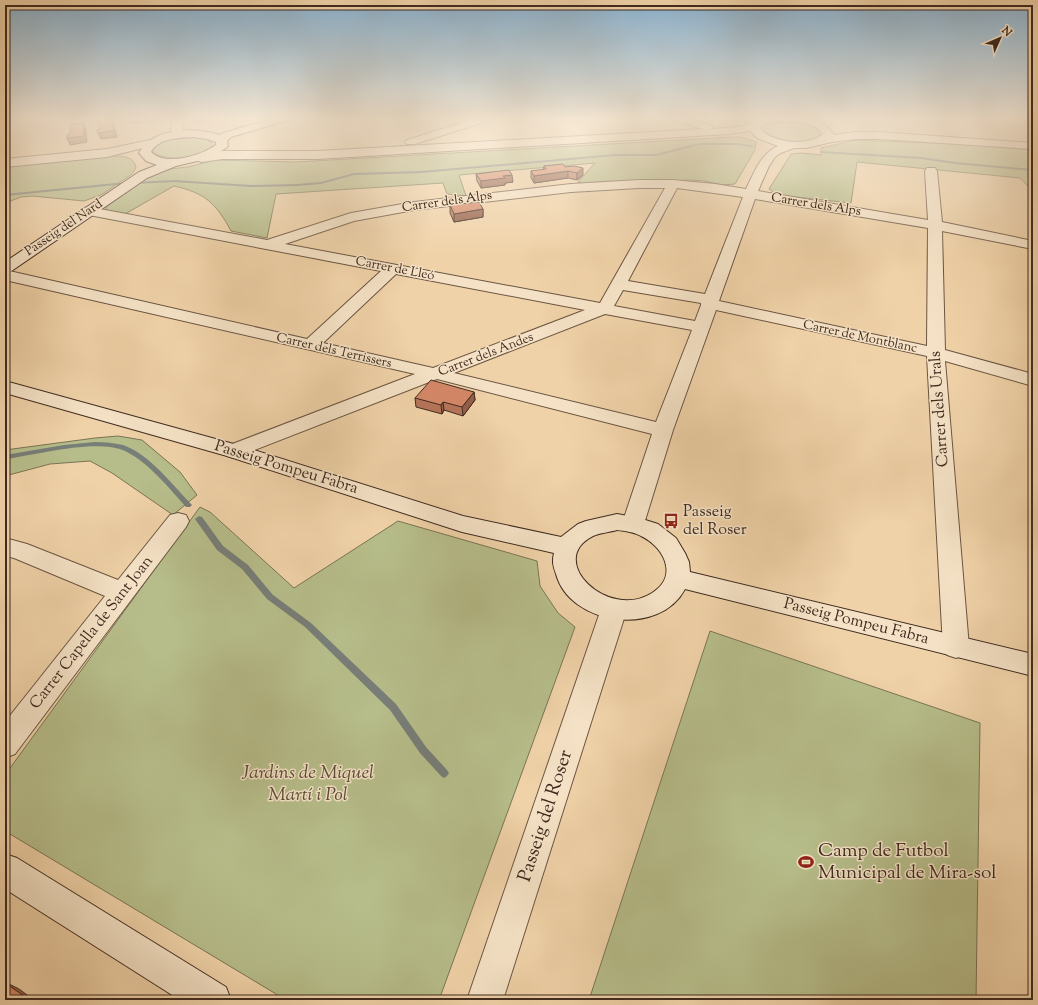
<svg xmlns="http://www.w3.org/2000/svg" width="1038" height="1005" font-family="'Sorts Mill Goudy',serif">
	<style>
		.green { fill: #b6bd8a; stroke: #7a7455 }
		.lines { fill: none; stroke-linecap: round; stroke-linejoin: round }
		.stream { fill: #787e78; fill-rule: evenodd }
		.street-casing { stroke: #6b5542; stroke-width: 2 }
		.secondary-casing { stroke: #3f2b20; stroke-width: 2 }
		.street { fill: #f5e2c6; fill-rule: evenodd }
		.secondary { fill: #f5e2c6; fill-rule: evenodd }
		.wall { fill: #b67459; stroke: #3f2b20 }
		.shaded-wall { fill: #945e48; stroke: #3f2b20 }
		.building { fill: #d48767; stroke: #3f2b20 }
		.labels { text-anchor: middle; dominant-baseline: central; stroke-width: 3; stroke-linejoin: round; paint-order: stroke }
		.far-street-label { font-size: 13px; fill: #3f2b20; stroke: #f5e2c6 }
		.street-label { font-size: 16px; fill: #3f2b20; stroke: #f5e2c6 }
		.poi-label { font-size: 16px; fill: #3f2b20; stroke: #f5e2c6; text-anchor: start }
		.near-park-label { font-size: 19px; font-style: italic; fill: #574835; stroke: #f5e2c6 }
		.near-street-label { font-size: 19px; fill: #3f2b20; stroke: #f5e2c6 }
		.near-poi-label { font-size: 19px; fill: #3f2b20; stroke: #f5e2c6; text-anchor: start }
	</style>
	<rect width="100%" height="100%" fill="#f0d2a8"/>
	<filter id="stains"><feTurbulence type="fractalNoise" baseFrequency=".005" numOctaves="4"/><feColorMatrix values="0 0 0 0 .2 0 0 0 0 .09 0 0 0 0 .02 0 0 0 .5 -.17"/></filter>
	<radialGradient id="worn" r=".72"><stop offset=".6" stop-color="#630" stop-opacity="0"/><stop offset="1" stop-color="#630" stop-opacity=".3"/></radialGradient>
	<g class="green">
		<path d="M 783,122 C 794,122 816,122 820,135 C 810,147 775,141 765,131 L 764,129 L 772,123 Z"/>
		<path d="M 198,137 L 206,139 L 213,144 C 208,160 166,161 154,153 L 153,150 C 162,137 184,137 198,137 Z"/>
		<path d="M 732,137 L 740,137 L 756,142 L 755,150 L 735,184 L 722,185 L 705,181 L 691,180 L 583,184 L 578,182 L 595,163 L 459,175 L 466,196 L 447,194 L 443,183 L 276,194 L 267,238 L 231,231 C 216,203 205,193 174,186 L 125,214 L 109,211 L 106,209 L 106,207 L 122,194 L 152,174 L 169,169 L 188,167 L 215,160 L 295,162 Z"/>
		<path d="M 856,140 L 957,144 L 1033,150 L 1033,187 L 1028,186 L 1020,178 L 857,162 L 851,203 L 778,195 L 769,189 L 791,154 L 801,153 L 821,155 L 821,148 Z"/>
		<path d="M 109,156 C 120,156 134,155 136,168 L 132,174 L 101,195 L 84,201 L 32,196 L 21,197 L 5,203 L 5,167 Z"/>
		<path d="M 118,436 L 142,440 L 180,472 L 197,495 L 173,515 L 112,473 L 90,461 L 50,464 L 5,476 L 5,450 L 95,438 Z"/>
		<path d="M 200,507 L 210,512 L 294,588 L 398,521 L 537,561 L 540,586 L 558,613 L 575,627 L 439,1000 L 286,1000 L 5,831 L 5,775 Z"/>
		<path d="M 710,631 L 980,723 L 976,1000 L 589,1000 Z"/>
	</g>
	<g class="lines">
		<g class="stream">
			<path d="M 699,143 L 737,143 L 755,146 L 753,147 L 737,145 L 699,145 L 656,156 L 615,156 L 421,173 L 354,175 L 321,184 L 297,186 L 251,187 L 174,182 L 116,185 L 5,196 L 5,194 L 116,183 L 174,180 L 251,185 L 297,184 L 321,182 L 354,173 L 421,171 L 615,154 L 656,154 Z"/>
			<path d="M 821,151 L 921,157 L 955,162 L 1033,169 L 1033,171 L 955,164 L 921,159 L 822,153 L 820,152 Z"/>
			<path d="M 95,442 C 105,442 114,443 123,445 C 149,454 172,484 190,503 L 192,505 L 190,507 L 186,507 C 169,488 148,462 125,451 C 96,438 37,455 5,459 L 5,455 L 64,445 Z"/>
			<path d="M 199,516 L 202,517 L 223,546 L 248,565 L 273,595 L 311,623 L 396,704 L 426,747 L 447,770 L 449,773 L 447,776 L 444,778 L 441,776 L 420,753 L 390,710 L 305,627 L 267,599 L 242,569 L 217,550 L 195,519 Z"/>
		</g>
		<defs>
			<g id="street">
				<path d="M 172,117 L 182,117 L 183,135 L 181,137 L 173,137 L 171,135 Z"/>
				<path d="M 480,117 L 495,117 L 494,119 L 415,144 L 407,144 L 405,142 L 407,140 Z"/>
				<path d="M 667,117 L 682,117 L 711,125 L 713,127 L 711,129 C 721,128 733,128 742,126 C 750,124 757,118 766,117 C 787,114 822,115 834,135 L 856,132 L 880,132 L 1033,143 L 1033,149 L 880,139 L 856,139 L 832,142 L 806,148 L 794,148 L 781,153 L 775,157 L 769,166 L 758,191 L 928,220 L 925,171 L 927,168 L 935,168 L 937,171 L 942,222 L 1033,241 L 1033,249 L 942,231 L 945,350 L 1033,374 L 1033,386 L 945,361 L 969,647 L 965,655 L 956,658 L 947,655 L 943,647 L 927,356 L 716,310 L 673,430 L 644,524 L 641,530 L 633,532 L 625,530 L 622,524 L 652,434 L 437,379 L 234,458 L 227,456 L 224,451 L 227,446 L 415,374 L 5,280 L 5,270 L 307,339 L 381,271 L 89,215 L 84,214 L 82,211 L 84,208 L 89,207 L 267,240 L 351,213 L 414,202 L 571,184 L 639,180 L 673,180 L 715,184 L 746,189 C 754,173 760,154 778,146 L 757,138 L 750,131 L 729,134 L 318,159 L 222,159 L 202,162 L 198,161 L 196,158 L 198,155 L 222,151 L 318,151 L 703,129 L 668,119 ZM 770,122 C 785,121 814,119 823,134 C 808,147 773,143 760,129 L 761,126 ZM 639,188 L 665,188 L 600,303 L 285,244 L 354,221 L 414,210 L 571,192 ZM 677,188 L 743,197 L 705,294 L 628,281 ZM 755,199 L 928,228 L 927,346 L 719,301 ZM 396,274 L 585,310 L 433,368 L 323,343 ZM 623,290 L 701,303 L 701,305 L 695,321 L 614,306 ZM 605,314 L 692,330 L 656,422 L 454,373 Z"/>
				<path d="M 155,139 L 159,140 L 161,142 L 159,144 L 107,157 L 5,167 L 5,159 L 107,149 Z"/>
				<path d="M 178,513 L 186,515 L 189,521 L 186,527 L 15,754 L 5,758 L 5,722 L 105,596 L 14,558 L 5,556 L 5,538 L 27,544 L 118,580 L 170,515 Z"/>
				<path d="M 614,599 L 623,602 L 627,609 L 503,1000 L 467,1000 L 601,609 L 605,602 Z"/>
			</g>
			<g id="secondary">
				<path d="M 278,117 L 293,117 L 292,119 L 231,137 L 227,141 L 228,146 L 226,148 L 210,158 L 176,166 L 147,178 L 10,272 L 5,274 L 5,262 L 139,172 L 157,165 L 146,161 L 139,153 C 153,127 195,127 220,135 L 223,133 ZM 193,137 L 207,139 L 216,142 L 216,145 C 202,155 166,167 151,152 C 158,138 179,138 193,137 Z"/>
				<path d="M 5,381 L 241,446 L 463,516 L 561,537 L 578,524 L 586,521 L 617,514 L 639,518 L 658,524 L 676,538 L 685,553 L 689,562 L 690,572 L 1033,654 L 1033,676 L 685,589 C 660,637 570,626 556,574 C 553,566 552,561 554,553 L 462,532 L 227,456 L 5,393 ZM 617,530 C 625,531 634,532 641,536 C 664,547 679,576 652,593 C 608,621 545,560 593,536 C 600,533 610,532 617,530 Z"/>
				<path d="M 5,854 L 17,858 L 226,987 L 231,1000 L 180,1000 L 5,889 Z"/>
			</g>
		</defs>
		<use href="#street" class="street-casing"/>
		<use href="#secondary" class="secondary-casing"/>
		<use href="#street" class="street"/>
		<use href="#secondary" class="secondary"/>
	</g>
	<g class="wall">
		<path d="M 544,166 L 565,167 L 583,175 L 577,180 L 568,178 L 534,183 L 531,178 L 531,171 L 543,170 Z"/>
		<path d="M 476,174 L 513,182 L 505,183 L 505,185 L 481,188 L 477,181 Z"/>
		<path d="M 450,205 L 483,209 L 483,217 L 454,222 L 450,213 Z"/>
		<path d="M 474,392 L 475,400 L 463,416 L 444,410 L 442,414 L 416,407 L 415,398 Z"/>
	</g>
	<g class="shaded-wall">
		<path d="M 127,117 L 158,117 L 157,121 L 130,123 Z"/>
		<path d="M 212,117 L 212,121 L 194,122 L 193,119 Z"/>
		<path d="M 84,123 L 86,130 L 87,142 L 70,145 L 67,138 Z"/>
		<path d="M 115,130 L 117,137 L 101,139 L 98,133 Z"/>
		<path d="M 583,168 L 583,175 L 577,180 L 577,173 Z"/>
		<path d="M 568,171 L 568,178 L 534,183 L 534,176 Z"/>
		<path d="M 512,175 L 513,182 L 505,183 L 505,185 L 481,188 L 481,181 L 503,176 Z"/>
		<path d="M 483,209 L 483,217 L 454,222 L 454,214 Z"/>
		<path d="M 474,392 L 475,400 L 463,416 L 462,407 Z"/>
		<path d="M 443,402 L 444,410 L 442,414 L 441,405 Z"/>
		<path d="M 5,982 L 19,989 L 34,1000 L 30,1000 L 5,983 Z"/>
	</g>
	<g class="building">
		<path d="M 193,117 L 211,117 L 193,119 Z"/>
		<path d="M 111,119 L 115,130 L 98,133 L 97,130 L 100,129 L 97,121 Z"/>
		<path d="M 84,123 L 84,136 L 67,138 L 67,135 L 70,134 L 70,125 Z"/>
		<path d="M 563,164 L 565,167 L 574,166 L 583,168 L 577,173 L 568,171 L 534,176 L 531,171 L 546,169 L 544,166 Z"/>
		<path d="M 509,170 L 512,175 L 503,176 L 505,178 L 481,181 L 476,174 Z"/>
		<path d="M 479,202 L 483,209 L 454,214 L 450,205 Z"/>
		<path d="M 431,380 L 474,392 L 462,407 L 443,402 L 441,405 L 415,398 Z"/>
		<path d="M 5,983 L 30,1000 L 5,1000 Z"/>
	</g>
	<linearGradient id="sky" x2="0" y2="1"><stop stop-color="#8ab4d3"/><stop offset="0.46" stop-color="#f8ebd8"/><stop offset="1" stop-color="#f8ebd8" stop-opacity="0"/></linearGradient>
	<rect width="1038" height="257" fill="url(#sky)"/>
	<defs>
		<symbol id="bus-bare" viewBox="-9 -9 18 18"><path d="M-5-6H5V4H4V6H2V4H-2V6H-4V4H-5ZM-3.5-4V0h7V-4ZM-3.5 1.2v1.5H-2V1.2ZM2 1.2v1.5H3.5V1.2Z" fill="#8f2418" stroke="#f5e2c6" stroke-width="2.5" paint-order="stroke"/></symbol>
		<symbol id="stadium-bare" viewBox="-9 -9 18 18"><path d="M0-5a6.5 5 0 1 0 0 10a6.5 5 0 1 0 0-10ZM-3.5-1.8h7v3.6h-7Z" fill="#8f2418" stroke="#f5e2c6" stroke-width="2.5" paint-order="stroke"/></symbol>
	</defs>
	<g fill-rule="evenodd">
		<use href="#bus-bare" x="660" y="510" width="22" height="22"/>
		<use href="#stadium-bare" x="795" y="851" width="22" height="22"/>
	</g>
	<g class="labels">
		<g class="far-street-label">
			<text transform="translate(447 202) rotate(-8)">Carrer dels Alps</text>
			<text transform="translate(816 205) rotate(9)">Carrer dels Alps</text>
			<text transform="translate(64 228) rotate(-34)">Passeig del Nard</text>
			<text transform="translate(395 269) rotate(11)">Carrer de Lleó</text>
			<text transform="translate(860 337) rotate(12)">Carrer de Montblanc</text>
			<text transform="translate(334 351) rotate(13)">Carrer dels Terrissers</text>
			<text transform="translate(486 355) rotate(-21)">Carrer dels Andes</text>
		</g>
		<g class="street-label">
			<text transform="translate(940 409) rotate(-94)">Carrer dels Urals</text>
			<text transform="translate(286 468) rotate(17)">Passeig Pompeu Fabra</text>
			<text transform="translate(856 622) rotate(14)">Passeig Pompeu Fabra</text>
			<text transform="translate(92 633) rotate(-52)">Carrer Capella de Sant Joan</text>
		</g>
		<g class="poi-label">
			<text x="683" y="512">Passeig<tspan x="683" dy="18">del Roser</tspan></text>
		</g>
		<g class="near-park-label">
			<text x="308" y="773">Jardins de Miquel<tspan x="308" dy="22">Martí i Pol</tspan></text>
		</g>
		<g class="near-street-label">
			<text transform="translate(546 816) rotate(-72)">Passeig del Roser</text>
		</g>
		<g class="near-poi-label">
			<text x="818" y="851">Camp de Futbol<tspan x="818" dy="22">Municipal de Mira-sol</tspan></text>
		</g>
	</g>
	<rect width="1038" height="1005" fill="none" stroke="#f0d2a8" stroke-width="20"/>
	<rect x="6" y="6" width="1026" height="993" fill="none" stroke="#3f2b20" stroke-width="2"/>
	<rect x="10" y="10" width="1018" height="985" fill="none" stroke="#3f2b20"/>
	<g transform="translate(1000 38) rotate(45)" stroke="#f5e2c6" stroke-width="3" paint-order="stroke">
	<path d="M0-3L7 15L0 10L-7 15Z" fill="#3f2b20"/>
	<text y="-6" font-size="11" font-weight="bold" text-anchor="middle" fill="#3f2b20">N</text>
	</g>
	<rect width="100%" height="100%" filter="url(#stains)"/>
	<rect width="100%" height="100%" fill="url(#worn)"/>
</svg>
